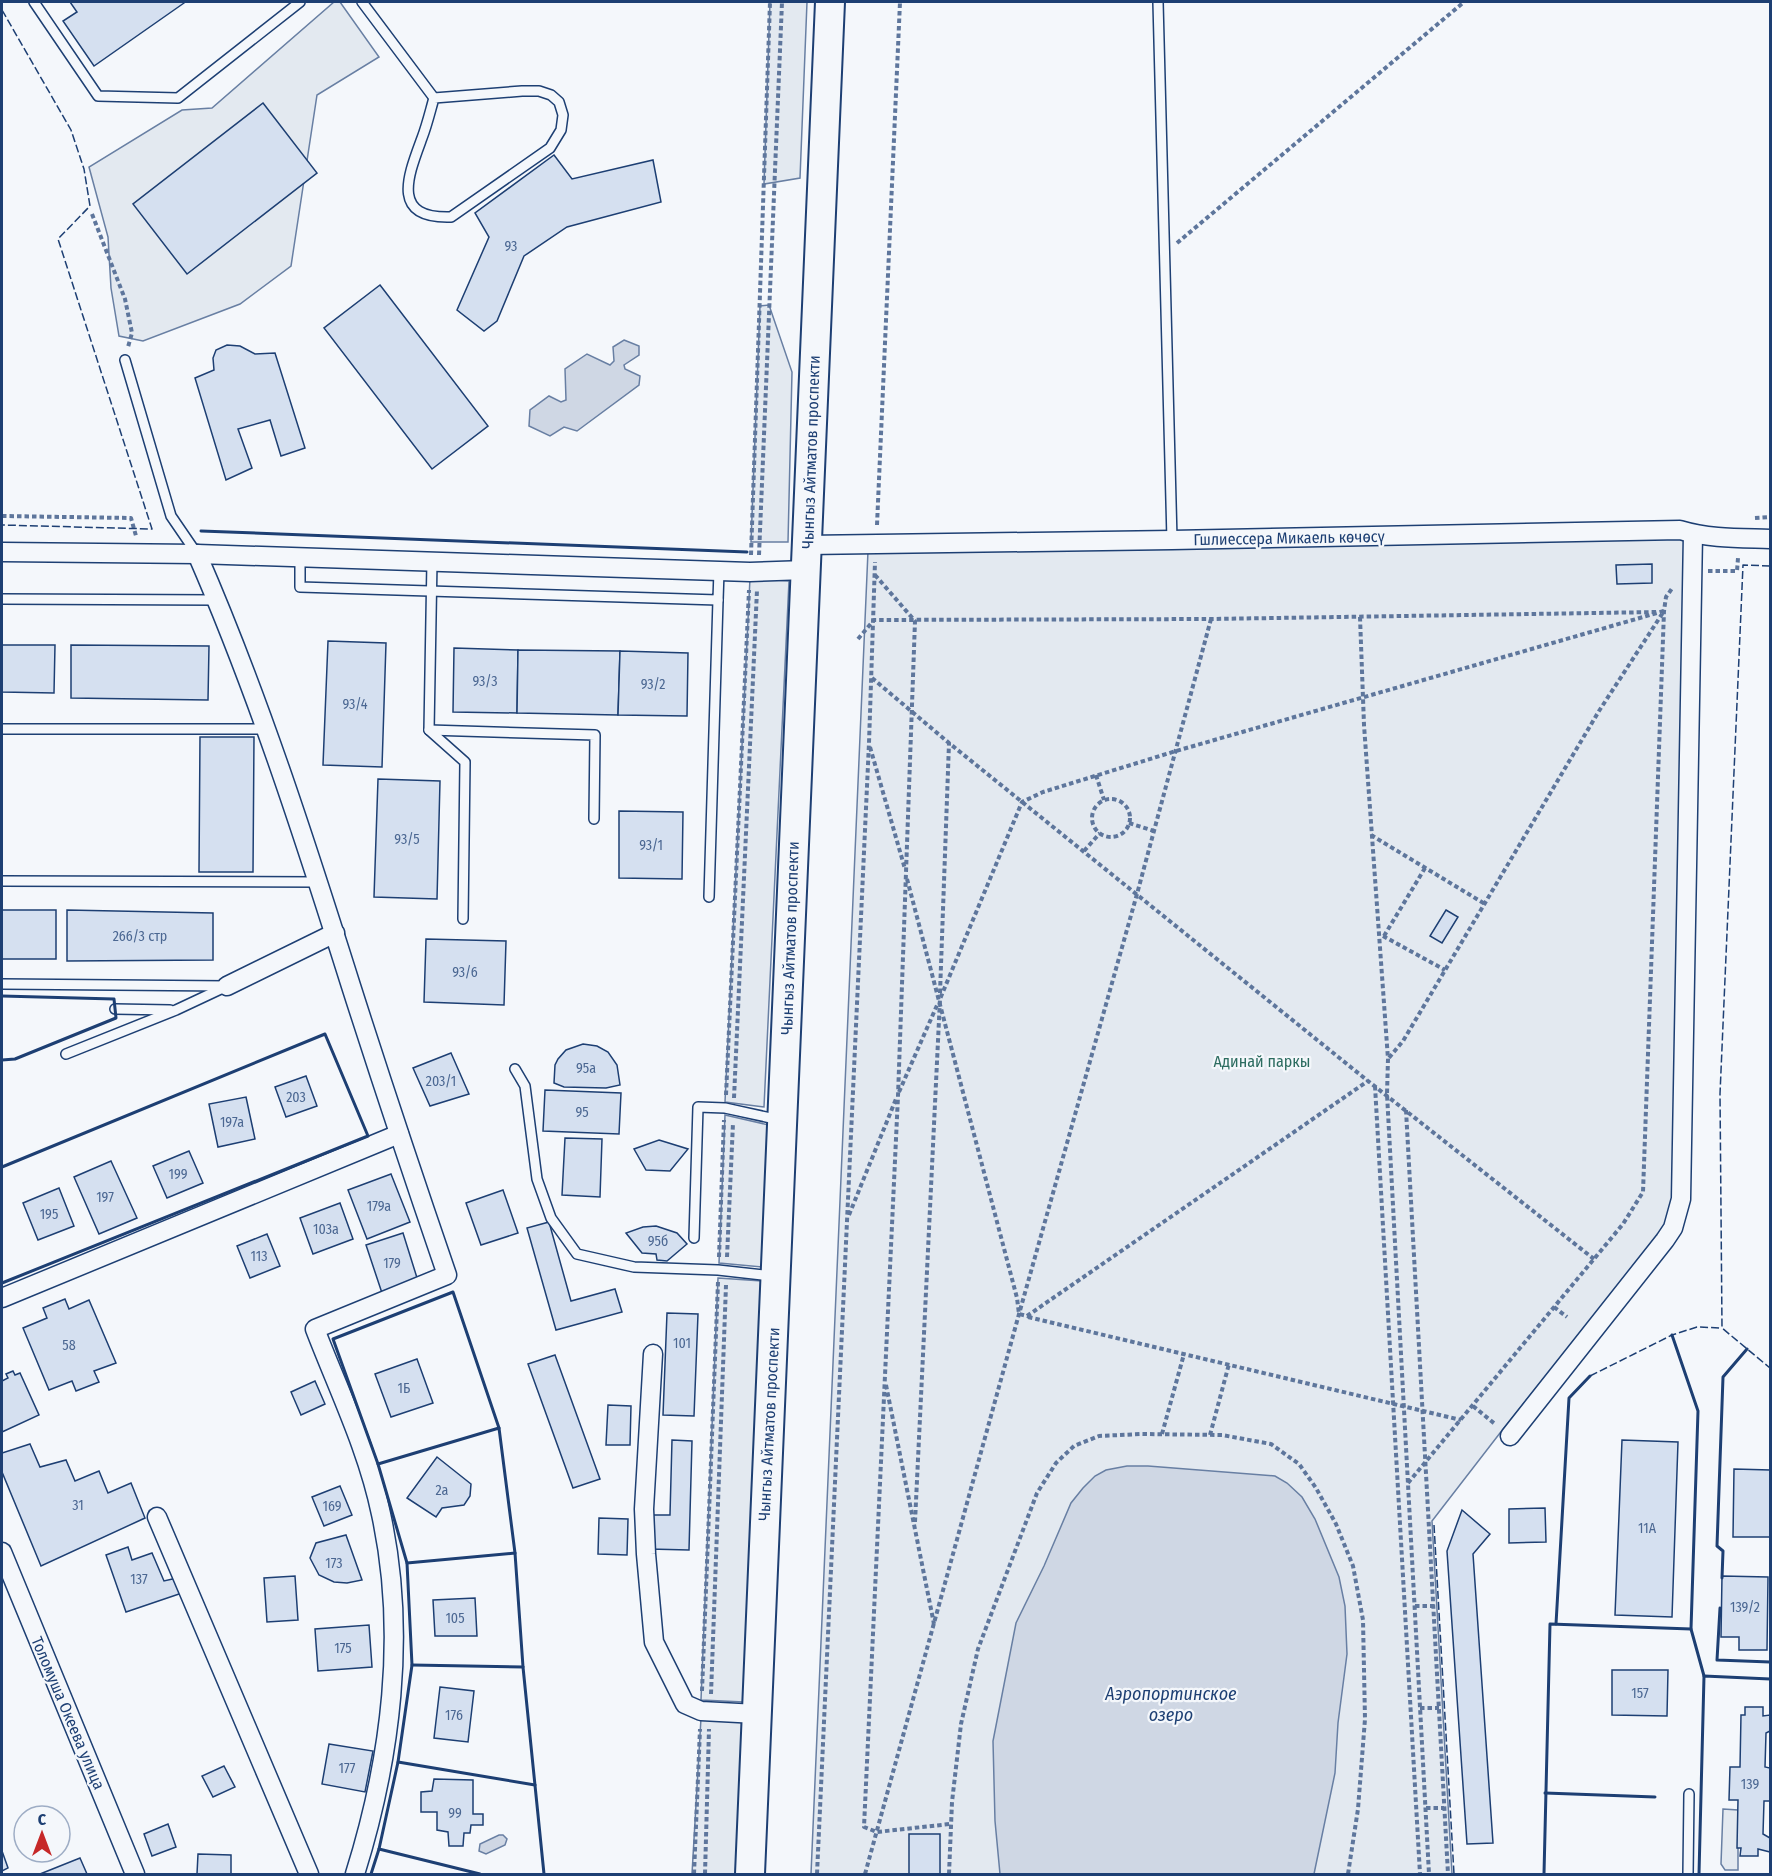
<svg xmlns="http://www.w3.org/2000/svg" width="1772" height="1876" font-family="'Fira Sans Condensed',sans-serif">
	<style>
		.green { fill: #e3e9f0; stroke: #687fa3; stroke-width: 1.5 }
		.water { fill: #cfd7e4; stroke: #687fa3; stroke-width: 1.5 }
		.building { fill: #d5e0f0; stroke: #1d3f73; stroke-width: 1.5 }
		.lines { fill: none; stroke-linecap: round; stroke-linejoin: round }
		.lane-casing { stroke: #1d3f73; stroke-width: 12 }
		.street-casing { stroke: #1d3f73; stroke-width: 21 }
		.primary-casing { stroke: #1d3f73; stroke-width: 32 }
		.path { stroke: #5e769c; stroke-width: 4; stroke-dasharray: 4.5 3; stroke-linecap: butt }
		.lane { stroke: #f4f7fb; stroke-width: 9 }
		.street { stroke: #f4f7fb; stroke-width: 18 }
		.primary { stroke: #f4f7fb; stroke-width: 28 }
		.fence { stroke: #1d3f73; stroke-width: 1.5; stroke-dasharray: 8 3; stroke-linecap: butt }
		.wall { stroke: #1d3f73; stroke-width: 3 }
		.labels { text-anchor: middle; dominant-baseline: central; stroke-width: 4.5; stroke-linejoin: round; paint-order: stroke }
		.number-label { font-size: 14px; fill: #4b6792 }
		.street-label { font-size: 16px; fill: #1d3f73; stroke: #f4f7fb }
		.park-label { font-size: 16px; fill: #2c6c60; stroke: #f4f7fb }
		.water-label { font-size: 18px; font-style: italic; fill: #1d3f73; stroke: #f4f7fb }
	</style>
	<rect width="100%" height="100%" fill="#f4f7fb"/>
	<g class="green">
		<path d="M 334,2 L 340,2 L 379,57 L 317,95 L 291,266 L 240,304 L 143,341 L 119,336 L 111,288 L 108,237 L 89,167 L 182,110 L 212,108 Z"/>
		<path d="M 770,2 L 807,2 L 800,178 L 764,184 Z"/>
		<path d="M 769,305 L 792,372 L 788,542 L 751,542 L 760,306 Z"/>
		<path d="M 1677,535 L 1684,541 L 1674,1190 L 1664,1229 L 1500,1433 L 1432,1521 L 1452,1874 L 811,1874 L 868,551 Z"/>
		<path d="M 750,578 L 789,581 L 764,1107 L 725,1102 Z"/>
		<path d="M 725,1115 L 769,1125 L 762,1267 L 719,1263 Z"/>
		<path d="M 718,1278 L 762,1281 L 744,1702 L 701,1700 Z"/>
		<path d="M 701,1718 L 747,1723 L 740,1874 L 692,1874 Z"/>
		<path d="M 1723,1809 L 1738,1810 L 1738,1870 L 1725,1870 L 1721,1864 Z"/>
	</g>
	<g class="water">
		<path d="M 624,340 L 639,346 L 639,355 L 624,365 L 625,369 L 640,376 L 639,385 L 577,431 L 564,427 L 550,436 L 529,426 L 530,410 L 549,396 L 561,402 L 566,400 L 565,369 L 587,354 L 610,365 L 614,361 L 613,347 Z"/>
		<path d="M 1127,1466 L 1148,1466 L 1275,1476 L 1287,1483 L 1302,1497 L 1315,1519 L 1339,1577 L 1345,1606 L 1347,1654 L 1338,1723 L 1335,1773 L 1314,1874 L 1000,1874 L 995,1821 L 993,1741 L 1016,1623 L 1044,1566 L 1071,1503 L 1083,1488 L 1095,1476 L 1106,1470 Z"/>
		<path d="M 499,1835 L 503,1835 L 507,1839 L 505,1845 L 486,1854 L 479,1851 L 480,1844 Z"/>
	</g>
	<g class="building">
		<path d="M 70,2 L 183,2 L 184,3 L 94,66 L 63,21 L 77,12 Z"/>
		<path d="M 263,103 L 317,173 L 187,274 L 133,204 Z"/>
		<path d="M 554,155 L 572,179 L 653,160 L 661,202 L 567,227 L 524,256 L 497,321 L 484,331 L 457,310 L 489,237 L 475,213 Z"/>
		<path d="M 380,285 L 488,426 L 432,469 L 324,328 Z"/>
		<path d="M 227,345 L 240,346 L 255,354 L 275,353 L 305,448 L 281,456 L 270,420 L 238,429 L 252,468 L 226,480 L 195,378 L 214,370 L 213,358 L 216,350 Z"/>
		<path d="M 1652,564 L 1652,583 L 1617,584 L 1616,565 Z"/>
		<path d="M 328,641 L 386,643 L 382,767 L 323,765 Z"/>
		<path d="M 2,645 L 55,645 L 54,693 L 2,692 Z"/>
		<path d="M 71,645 L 209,646 L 208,700 L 71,698 Z"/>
		<path d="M 454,648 L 518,650 L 517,713 L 453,712 Z"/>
		<path d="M 518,650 L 620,651 L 618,715 L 517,713 Z"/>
		<path d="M 620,651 L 688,653 L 687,716 L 618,715 Z"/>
		<path d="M 200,737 L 254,737 L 253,872 L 199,872 Z"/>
		<path d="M 378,779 L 440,781 L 437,899 L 374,897 Z"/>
		<path d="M 619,811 L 683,812 L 682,879 L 619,878 Z"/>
		<rect x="2" y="910" width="54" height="49"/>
		<path d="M 67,910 L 213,913 L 213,960 L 67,961 Z"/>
		<path d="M 1446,910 L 1458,917 L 1442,943 L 1430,936 Z"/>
		<path d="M 426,939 L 506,941 L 504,1005 L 424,1002 Z"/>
		<path d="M 583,1044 L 597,1046 L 608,1052 L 617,1065 L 620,1085 L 606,1088 L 564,1087 L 554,1083 L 555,1065 L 558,1059 L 566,1050 Z"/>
		<path d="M 451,1053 L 469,1094 L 430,1106 L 413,1068 Z"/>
		<path d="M 306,1076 L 317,1106 L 286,1117 L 275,1087 Z"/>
		<path d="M 545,1090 L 621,1093 L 619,1134 L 543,1131 Z"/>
		<path d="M 246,1097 L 255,1139 L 218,1147 L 209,1104 Z"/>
		<path d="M 565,1138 L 602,1139 L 600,1197 L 562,1195 Z"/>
		<path d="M 659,1140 L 688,1149 L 670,1171 L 646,1170 L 634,1149 Z"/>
		<path d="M 189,1151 L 203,1183 L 167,1198 L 153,1166 Z"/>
		<path d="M 111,1161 L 137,1218 L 99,1234 L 74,1177 Z"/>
		<path d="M 391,1174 L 410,1222 L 367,1239 L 348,1190 Z"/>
		<path d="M 59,1188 L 74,1226 L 38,1240 L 23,1203 Z"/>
		<path d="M 503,1190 L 518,1233 L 481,1245 L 466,1203 Z"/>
		<path d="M 340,1203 L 353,1239 L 313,1254 L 300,1218 Z"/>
		<path d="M 549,1222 L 571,1301 L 615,1289 L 622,1312 L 556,1330 L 527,1228 Z"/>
		<path d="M 656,1226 L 677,1233 L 687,1244 L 667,1261 L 657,1260 L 656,1254 L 642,1253 L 626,1233 L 643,1227 Z"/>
		<path d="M 403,1233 L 418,1281 L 382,1293 L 366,1245 Z"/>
		<path d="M 267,1234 L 280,1266 L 250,1278 L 237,1246 Z"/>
		<path d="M 65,1299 L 69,1309 L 89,1300 L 116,1363 L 94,1371 L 99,1382 L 76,1391 L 72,1381 L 49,1390 L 23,1328 L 47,1318 L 43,1308 Z"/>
		<path d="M 667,1313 L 698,1314 L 694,1416 L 663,1415 Z"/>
		<path d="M 555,1355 L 600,1479 L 573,1488 L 528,1364 Z"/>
		<path d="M 417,1359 L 433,1403 L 391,1417 L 375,1374 Z"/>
		<path d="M 13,1371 L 15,1375 L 20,1373 L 39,1415 L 2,1432 L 2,1381 L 8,1378 L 6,1374 Z"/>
		<path d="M 315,1381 L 325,1404 L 301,1415 L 291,1392 Z"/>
		<path d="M 608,1405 L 631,1406 L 630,1445 L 606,1445 Z"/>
		<path d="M 672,1440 L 692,1441 L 689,1550 L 649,1549 L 650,1515 L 670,1515 Z"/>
		<path d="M 1622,1440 L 1678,1442 L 1672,1617 L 1615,1615 Z"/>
		<path d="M 30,1444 L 40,1467 L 66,1460 L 75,1481 L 99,1471 L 108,1493 L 131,1483 L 145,1518 L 41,1566 L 2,1472 L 2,1453 Z"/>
		<path d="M 437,1457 L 471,1484 L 470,1496 L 464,1505 L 442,1508 L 436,1517 L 407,1498 Z"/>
		<path d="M 1734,1469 L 1770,1470 L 1770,1537 L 1733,1537 Z"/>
		<path d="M 340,1486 L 352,1515 L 324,1526 L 312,1497 Z"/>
		<path d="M 1545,1508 L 1546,1542 L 1509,1543 L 1509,1509 Z"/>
		<path d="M 1462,1510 L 1490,1534 L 1473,1554 L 1493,1843 L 1467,1844 L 1447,1551 Z"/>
		<path d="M 599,1518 L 628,1519 L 627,1555 L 598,1554 Z"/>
		<path d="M 346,1535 L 362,1580 L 347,1583 L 334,1582 L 319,1575 L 310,1558 L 316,1543 Z"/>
		<path d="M 128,1547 L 132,1560 L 152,1553 L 164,1581 L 177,1578 L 182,1593 L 126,1612 L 106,1555 Z"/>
		<path d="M 295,1576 L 298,1620 L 267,1622 L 264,1578 Z"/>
		<path d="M 1722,1576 L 1768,1577 L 1767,1650 L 1739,1650 L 1739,1637 L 1721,1637 Z"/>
		<path d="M 475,1598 L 477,1636 L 435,1636 L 433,1600 Z"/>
		<path d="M 369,1625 L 372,1667 L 318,1671 L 315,1629 Z"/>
		<path d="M 1612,1670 L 1668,1670 L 1667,1716 L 1612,1715 Z"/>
		<path d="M 440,1687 L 474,1691 L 468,1742 L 434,1738 Z"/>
		<path d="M 1745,1707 L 1763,1707 L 1763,1716 L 1770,1715 L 1770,1731 L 1766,1733 L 1765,1767 L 1770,1768 L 1770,1801 L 1764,1801 L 1763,1834 L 1770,1838 L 1770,1852 L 1758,1849 L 1758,1856 L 1740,1856 L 1741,1848 L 1737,1848 L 1738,1800 L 1729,1800 L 1730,1767 L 1740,1767 L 1741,1715 L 1745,1715 Z"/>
		<path d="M 329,1744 L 373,1751 L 365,1792 L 322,1784 Z"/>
		<path d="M 224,1766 L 235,1787 L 213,1797 L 202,1776 Z"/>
		<path d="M 434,1779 L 473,1780 L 473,1814 L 483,1814 L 483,1825 L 471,1825 L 470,1833 L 464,1833 L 463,1846 L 449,1846 L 448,1832 L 437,1830 L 437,1812 L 421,1812 L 421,1792 L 432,1791 Z"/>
		<path d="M 168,1824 L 176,1847 L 152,1856 L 144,1834 Z"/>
		<rect x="909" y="1834" width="31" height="40"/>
		<path d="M 2,1851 L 8,1868 L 2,1871 Z"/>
		<path d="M 198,1854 L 231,1855 L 231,1874 L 197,1874 Z"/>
		<path d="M 80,1858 L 87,1874 L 40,1874 Z"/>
	</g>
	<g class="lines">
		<defs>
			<g id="lane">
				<path d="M 34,2 L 98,96 L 178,98 L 300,2"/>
				<path d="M 362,2 L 434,98"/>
				<path d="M 1158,2 L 1172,540"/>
				<path d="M 522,91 L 539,91 L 551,95 L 559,102 L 563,115 L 561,130 L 550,148 L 451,217 C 390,219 408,176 422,138 C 427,125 430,112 434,98 Z"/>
				<path d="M 125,360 L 171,516 L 197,554"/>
				<path d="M 300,558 L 300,587 L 718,600 L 719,571"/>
				<path d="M 432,561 L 429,730 L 465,762 L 463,919"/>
				<path d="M 2,599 L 217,600"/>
				<path d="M 2,729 L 266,729"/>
				<path d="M 429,730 L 595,735 L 594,819"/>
				<path d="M 2,881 L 319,882"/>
				<path d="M 709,897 L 718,600"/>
				<path d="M 2,984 L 227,986"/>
				<path d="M 115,1009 L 170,1010"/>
				<path d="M 66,1054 L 176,1010 L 225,987"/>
				<path d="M 515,1069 L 525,1086 L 537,1179 L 551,1218 L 577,1254 L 634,1267 L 718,1270 L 772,1276"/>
				<path d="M 694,1238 L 698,1107 L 725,1108 L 780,1120"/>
				<path d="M 1688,1874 L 1689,1794"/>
			</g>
			<g id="street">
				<path d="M 807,545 L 1172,540 L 1680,530 C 1710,539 1740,538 1770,539"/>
				<path d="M 2,552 L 197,554 L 750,572 L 806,570"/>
				<path d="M 197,554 C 258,694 305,840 351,986 C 382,1083 414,1179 447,1275 L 315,1329 C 338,1389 368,1450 381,1514 C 407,1633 391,1759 355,1874"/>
				<path d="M 227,986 L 335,933"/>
				<path d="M 2,1298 L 399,1134"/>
				<path d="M 653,1354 L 644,1509 L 646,1554 L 654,1642 L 685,1704 L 701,1711 L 757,1714"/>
				<path d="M 1510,1436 L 1665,1240 L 1673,1228 L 1681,1199 L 1693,534"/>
				<path d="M 157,1517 L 309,1874"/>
				<path d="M 2,1552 L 135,1874"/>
			</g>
			<path id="primary" d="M 750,1874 L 830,2"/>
		</defs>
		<use href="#lane" class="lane-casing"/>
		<use href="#street" class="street-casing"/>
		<use href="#primary" class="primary-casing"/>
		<g class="path">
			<path d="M 92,214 L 125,299 L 132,333 L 128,347"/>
			<path d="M 1177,243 L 1464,2"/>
			<path d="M 2,516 L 131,518 L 136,536"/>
			<path d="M 1755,518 L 1770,517"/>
			<path d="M 877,525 L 900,2"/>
			<path d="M 751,555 L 770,2"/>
			<path d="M 759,555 L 782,2"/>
			<path d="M 1708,571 L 1737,571 L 1738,558"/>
			<path d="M 875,575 L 915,621 L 898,1096 L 864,1827 L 877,1832 L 950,1824"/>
			<path d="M 1360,617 L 1364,725 L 1388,1059 L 1387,1094 L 1429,1874"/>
			<path d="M 858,639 L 874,620 L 1211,619 L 1658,612"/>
			<path d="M 872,678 L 949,743 L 1368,1081 L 1594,1259"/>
			<path d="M 870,747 L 905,869"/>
			<path d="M 1096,775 L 1104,800"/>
			<circle cx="1111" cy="818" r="19"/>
			<path d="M 1129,823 L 1154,831"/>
			<path d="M 1371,835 L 1485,904"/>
			<path d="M 1084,851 L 1100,833"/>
			<path d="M 907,879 L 1017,1298 L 1019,1314 L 1027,1316 L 1368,1081"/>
			<path d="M 1383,936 L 1445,970"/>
			<path d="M 1384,936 L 1425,868"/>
			<path d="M 940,993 L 949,743"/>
			<path d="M 1375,1086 L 1420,1874"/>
			<path d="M 899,1092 L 938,1003"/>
			<path d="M 726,1095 L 749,590"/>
			<path d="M 734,1098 L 757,590"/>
			<path d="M 1406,1110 L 1448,1874"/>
			<path d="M 849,1215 L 896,1099"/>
			<path d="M 719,1257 L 724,1120"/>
			<path d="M 727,1257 L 733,1123"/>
			<path d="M 1554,1307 L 1567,1317"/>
			<path d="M 1028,1317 L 1461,1420"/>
			<path d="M 886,1385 L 934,1624"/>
			<path d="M 1473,1406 L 1495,1424"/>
			<path d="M 1162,1434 L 1184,1354"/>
			<path d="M 1210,1435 L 1229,1364"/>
			<path d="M 1408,1483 L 1623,1224 L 1643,1192 L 1664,611 L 1666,597 L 1673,587"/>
			<path d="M 915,1522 L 940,999 L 1022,802 L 1043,792 L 1176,751 L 1664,611 L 1599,711 L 1403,1041 L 1388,1059"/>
			<path d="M 1415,1606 L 1434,1606"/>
			<path d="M 702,1691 L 718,1282"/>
			<path d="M 711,1694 L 726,1285"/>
			<path d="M 1420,1708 L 1439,1708"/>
			<path d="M 1426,1808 L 1444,1808"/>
			<path d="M 694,1874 L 700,1729"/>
			<path d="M 705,1874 L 709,1729"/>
			<path d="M 817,1874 L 869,743 L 875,562"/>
			<path d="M 865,1874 L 1019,1314 L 1137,894 L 1211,619"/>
			<path d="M 949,1874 L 952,1802 L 961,1724 L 978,1649 L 1037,1493 L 1056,1463 L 1074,1446 L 1099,1436 L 1142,1434 L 1222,1435 L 1271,1444 L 1299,1464 L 1316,1488 L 1336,1524 L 1353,1566 L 1363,1620 L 1365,1719 L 1358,1809 L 1348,1874"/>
		</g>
		<use href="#lane" class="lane"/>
		<use href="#street" class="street"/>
		<use href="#primary" class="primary"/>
		<g class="fence">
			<path d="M 2,10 L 71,130 L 84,169 L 90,206 L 58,239 L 152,529 L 2,525"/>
			<path d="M 1770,566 L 1743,565 L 1720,1094 L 1722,1328 L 1770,1368"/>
			<path d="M 1590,1376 L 1672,1335 L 1697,1327 L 1722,1328"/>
			<path d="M 1434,1525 L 1454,1874"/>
		</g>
		<g class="wall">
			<path d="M 201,531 L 747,552"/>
			<path d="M 2,996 L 114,999 L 116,1018 L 15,1059 L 2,1060"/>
			<path d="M 2,1167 L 325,1034 L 368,1136 L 2,1283"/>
			<path d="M 1672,1335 L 1698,1411 L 1691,1629 L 1704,1676"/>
			<path d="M 378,1464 L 333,1339 L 453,1292 L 499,1428"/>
			<path d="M 407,1563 L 515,1553 L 523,1667 L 544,1874"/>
			<path d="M 1722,1578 L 1723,1551 L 1717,1546 L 1723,1377 L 1747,1349"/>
			<path d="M 1720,1608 L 1717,1660 L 1770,1662"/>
			<path d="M 1556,1624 L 1569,1398 L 1590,1376"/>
			<path d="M 412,1665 L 523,1667"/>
			<path d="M 398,1762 L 535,1785"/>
			<path d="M 1545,1793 L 1655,1797"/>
			<path d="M 379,1849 L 480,1874"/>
			<path d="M 371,1874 L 379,1849 L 398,1762 L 412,1665 L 407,1563 L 378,1464 L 499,1428 L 515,1553"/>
			<path d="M 1544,1874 L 1550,1624 L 1691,1629"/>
			<path d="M 1699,1874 L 1704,1676 L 1770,1679"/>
		</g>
	</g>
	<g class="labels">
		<g class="number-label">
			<text x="511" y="246">93</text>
			<text x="485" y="681">93/3</text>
			<text x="653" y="684">93/2</text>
			<text x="355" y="704">93/4</text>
			<text x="407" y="839">93/5</text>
			<text x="651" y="845">93/1</text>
			<text x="140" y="936">266/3 стр</text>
			<text x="465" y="972">93/6</text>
			<text x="586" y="1068">95а</text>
			<text x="441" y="1081">203/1</text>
			<text x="296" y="1097">203</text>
			<text x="582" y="1112">95</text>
			<text x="232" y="1122">197а</text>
			<text x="178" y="1174">199</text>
			<text x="105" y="1197">197</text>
			<text x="379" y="1206">179а</text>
			<text x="49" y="1214">195</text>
			<text x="326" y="1229">103а</text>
			<text x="658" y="1241">95б</text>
			<text x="259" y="1256">113</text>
			<text x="392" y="1263">179</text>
			<text x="682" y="1343">101</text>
			<text x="69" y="1345">58</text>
			<text x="404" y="1388">1Б</text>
			<text x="442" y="1490">2а</text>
			<text x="78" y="1505">31</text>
			<text x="332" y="1506">169</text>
			<text x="1647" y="1528">11А</text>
			<text x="334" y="1563">173</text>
			<text x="139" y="1579">137</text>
			<text x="1745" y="1607">139/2</text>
			<text x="455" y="1618">105</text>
			<text x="343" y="1648">175</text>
			<text x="1640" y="1693">157</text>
			<text x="454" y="1715">176</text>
			<text x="347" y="1768">177</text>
			<text x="1750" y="1784">139</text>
			<text x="455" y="1813">99</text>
		</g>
		<g class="street-label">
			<text transform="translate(811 452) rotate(-88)">Чынгыз Айтматов проспекти</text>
			<text transform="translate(1289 538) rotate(-1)">Гшлиессера Микаель көчөсү</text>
			<text transform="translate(790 938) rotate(-88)">Чынгыз Айтматов проспекти</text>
			<text transform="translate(769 1424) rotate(-87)">Чынгыз Айтматов проспекти</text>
			<text transform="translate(68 1713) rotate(67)">Толомуша Океева улица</text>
		</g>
		<g class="park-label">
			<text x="1262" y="1061">Адинай паркы</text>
		</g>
		<g class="water-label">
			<text x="1171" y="1694">Аэропортинское<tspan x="1171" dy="21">озеро</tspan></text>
		</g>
	</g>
	<rect width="1772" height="1876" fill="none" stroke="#1d3f73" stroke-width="6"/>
	<g transform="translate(42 1834)"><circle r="28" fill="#f4f7fb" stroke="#9eadc5" stroke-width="1.5"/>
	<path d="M0-4.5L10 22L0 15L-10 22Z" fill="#c62828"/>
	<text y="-9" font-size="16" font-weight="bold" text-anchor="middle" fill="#1d3f73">С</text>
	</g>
</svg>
